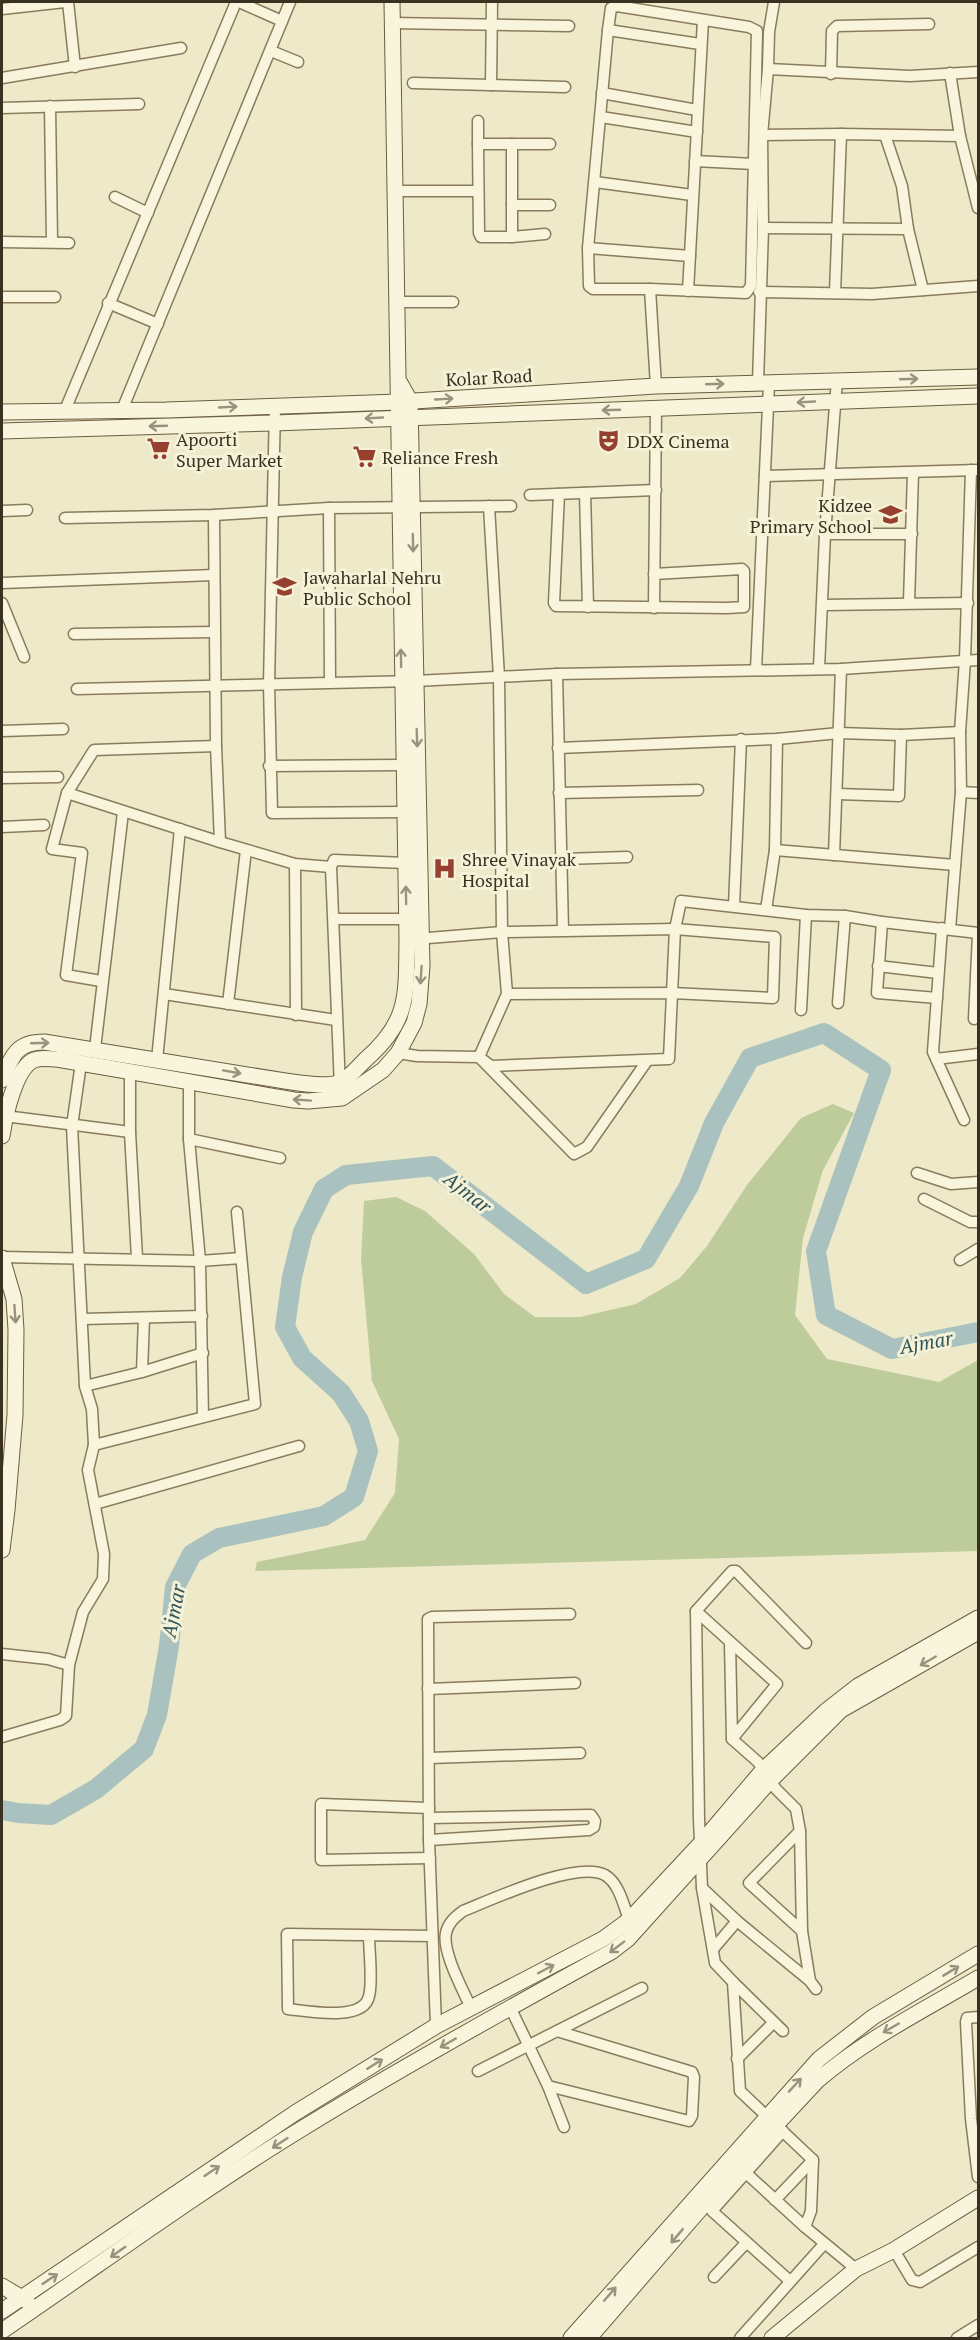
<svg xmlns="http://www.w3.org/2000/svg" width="980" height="2340" font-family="'PT Serif',serif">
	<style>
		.green { fill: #becc9c }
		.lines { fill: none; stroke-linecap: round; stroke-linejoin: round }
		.river { stroke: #a9c2bf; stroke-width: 20 }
		.street-casing { stroke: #897c5d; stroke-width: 13 }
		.secondary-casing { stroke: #6b5d40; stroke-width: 17 }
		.street { stroke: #f8f5dc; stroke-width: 10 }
		.secondary { stroke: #f8f5dc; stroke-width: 15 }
		.oneway { stroke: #99937e }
		.labels { text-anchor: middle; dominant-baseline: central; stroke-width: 6; stroke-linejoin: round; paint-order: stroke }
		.street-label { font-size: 18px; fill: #3a3121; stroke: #f5f2d8 }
		.poi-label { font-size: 18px; fill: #3a3121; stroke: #f5f2d8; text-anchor: start }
		.water-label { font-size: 20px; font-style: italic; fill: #30555a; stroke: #f5f2d8 }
	</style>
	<rect width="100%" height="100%" fill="#eee9c8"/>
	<path class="green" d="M 833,1104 L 854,1113 L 823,1170 L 803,1238 L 795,1315 L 827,1359 L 939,1382 L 978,1360 L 978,1551 L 255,1571 L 257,1562 L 365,1540 L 395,1493 L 399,1439 L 372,1381 L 361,1259 L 364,1201 L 396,1197 L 425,1211 L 474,1254 L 504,1294 L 535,1317 L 580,1317 L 636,1304 L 680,1278 L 707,1246 L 747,1185 L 801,1118 Z"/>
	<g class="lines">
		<path class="river" d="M 2,1810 L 18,1813 L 51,1815 L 96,1789 L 144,1749 L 157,1715 L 169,1646 L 175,1587 L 192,1554 L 219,1538 L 324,1516 L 354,1497 L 368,1451 L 359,1421 L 341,1393 L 302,1358 L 285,1327 L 292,1277 L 303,1232 L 324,1189 L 346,1175 L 433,1166 L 586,1284 L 646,1259 L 689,1186 L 714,1123 L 750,1058 L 824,1033 L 881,1070 L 816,1251 L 826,1315 L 892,1349 L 978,1332"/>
		<defs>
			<g id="street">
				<path d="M 68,2 L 75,67"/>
				<path d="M 239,2 L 282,21"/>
				<path d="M 617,6 L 749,27 L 757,31 L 751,286 L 746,293 L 650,289 L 593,289 L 589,286 L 588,248 L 608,30 L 611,8 Z"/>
				<path d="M 2,9 L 65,2"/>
				<path d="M 392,23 L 569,26"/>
				<path d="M 608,30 L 700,44"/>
				<path d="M 271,51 L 298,62"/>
				<path d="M 768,69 L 910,76 L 978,72"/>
				<path d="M 950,73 L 960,136 L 978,208"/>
				<path d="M 831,74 L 832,31 L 837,26 L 929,24"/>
				<path d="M 2,78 L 181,48"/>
				<path d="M 413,83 L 565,87"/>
				<path d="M 491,85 L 492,2"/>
				<path d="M 602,93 L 697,110"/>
				<path d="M 50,106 L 52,242"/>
				<path d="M 2,108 L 139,104"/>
				<path d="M 601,117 L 697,132"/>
				<path d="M 762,135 L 841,134 L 960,136"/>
				<path d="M 885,135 L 902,186 L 908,229 L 923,290"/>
				<path d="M 478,144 L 478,121"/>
				<path d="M 512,144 L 478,144 L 479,233 L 481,237 L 512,237"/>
				<path d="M 695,161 L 754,164"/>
				<path d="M 595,182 L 692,195"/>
				<path d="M 396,191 L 477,191"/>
				<path d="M 115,197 L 148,213"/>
				<path d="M 512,205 L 550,205"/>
				<path d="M 763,228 L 908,229"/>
				<path d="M 545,234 L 512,237 L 512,144 L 550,144"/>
				<path d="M 2,242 L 69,243"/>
				<path d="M 588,248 L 690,256"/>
				<path d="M 650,289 L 656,386"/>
				<path d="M 688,291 L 703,20"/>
				<path d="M 759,292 L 872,294 L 978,286"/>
				<path d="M 835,293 L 841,134"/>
				<path d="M 2,297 L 55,297"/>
				<path d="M 398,302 L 453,302"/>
				<path d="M 108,303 L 158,324"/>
				<path d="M 758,383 L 763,228 L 762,135 L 768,69 L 769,32 L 774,2"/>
				<path d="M 275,406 L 269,684 L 272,813 L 404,812"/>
				<path d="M 65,410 L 236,2"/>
				<path d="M 122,410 L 290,2"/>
				<path d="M 765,476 L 978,470"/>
				<path d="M 585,493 L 588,607"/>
				<path d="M 559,494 L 554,603 L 556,606 L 727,608 L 744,607 L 744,571 L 742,569 L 654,574"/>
				<path d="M 530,495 L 656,490"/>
				<path d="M 489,506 L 499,677 L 502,932 L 507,994 L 479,1057 L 491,1066 L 669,1059 L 675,929 L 681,901 L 806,915 L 845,916 L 882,922 L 978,933"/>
				<path d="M 329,508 L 330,682"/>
				<path d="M 2,511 L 27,510"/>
				<path d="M 214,515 L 216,746 L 220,842"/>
				<path d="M 65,518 L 214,515 L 329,508 L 511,506"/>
				<path d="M 825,534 L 912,534"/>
				<path d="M 2,583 L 214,575"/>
				<path d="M 2,603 L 24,657"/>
				<path d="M 909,603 L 913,473"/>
				<path d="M 823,605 L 968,603"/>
				<path d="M 654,608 L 656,409"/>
				<path d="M 74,634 L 214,632"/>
				<path d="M 819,668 L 825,534 L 837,380"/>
				<path d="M 756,670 L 769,384"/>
				<path d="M 557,674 L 563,930"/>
				<path d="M 77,689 L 415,681 L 557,674 L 841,669 L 978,660"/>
				<path d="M 2,731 L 63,729"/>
				<path d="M 558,748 L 777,739 L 839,733 L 901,735 L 960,732"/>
				<path d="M 269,766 L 403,765"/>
				<path d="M 2,778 L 58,777"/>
				<path d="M 961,792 L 978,793"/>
				<path d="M 67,793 L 220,842 L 295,864 L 331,867"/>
				<path d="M 559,793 L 698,790"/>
				<path d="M 837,794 L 899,796 L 901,735"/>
				<path d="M 2,827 L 44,825"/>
				<path d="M 775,850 L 955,865"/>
				<path d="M 834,855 L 841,669"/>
				<path d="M 563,859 L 627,857"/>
				<path d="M 295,864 L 296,1015"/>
				<path d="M 734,906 L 741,739"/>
				<path d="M 766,910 L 775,850 L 777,739"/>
				<path d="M 334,919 L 406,919"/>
				<path d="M 882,922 L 877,993 L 937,998"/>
				<path d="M 942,928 L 933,1052 L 964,1120"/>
				<path d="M 950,929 L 961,792 L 960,732 L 965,660 L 971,470"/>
				<path d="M 416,939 L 502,932 L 675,929 L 775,937 L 773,998 L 672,993 L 507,994"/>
				<path d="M 878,966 L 938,973"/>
				<path d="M 101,981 L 66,975 L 82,853 L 52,849 L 67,793 L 94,750 L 216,746"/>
				<path d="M 164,994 L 336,1020"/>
				<path d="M 838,1003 L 845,916"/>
				<path d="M 228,1004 L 246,850"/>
				<path d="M 801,1010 L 806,915"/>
				<path d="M 974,1019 L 978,934"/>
				<path d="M 95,1049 L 123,812"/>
				<path d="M 398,1053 L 417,1056 L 479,1057 L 574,1154 L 587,1147 L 647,1061"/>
				<path d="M 936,1059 L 978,1054"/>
				<path d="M 157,1060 L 180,829"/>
				<path d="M 130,1071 L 130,1132 L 137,1258"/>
				<path d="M 189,1081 L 189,1139 L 200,1261 L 203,1417"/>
				<path d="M 340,1087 L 331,867 L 334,860 L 405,863"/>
				<path d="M 5,1116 L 130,1132"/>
				<path d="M 189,1139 L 280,1158"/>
				<path d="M 917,1173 L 951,1184 L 978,1182"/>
				<path d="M 924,1199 L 970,1222 L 978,1222"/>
				<path d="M 2,1257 L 200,1261 L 241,1258"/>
				<path d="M 960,1260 L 978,1249"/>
				<path d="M 83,1319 L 202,1316"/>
				<path d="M 142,1372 L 144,1318"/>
				<path d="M 85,1386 L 142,1372 L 203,1353"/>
				<path d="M 94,1445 L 255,1404 L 237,1212"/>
				<path d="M 95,1504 L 299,1446"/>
				<path d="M 696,1611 L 777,1684 L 732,1739 L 730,1643"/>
				<path d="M 2,1654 L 48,1659 L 69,1665"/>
				<path d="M 428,1689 L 575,1683"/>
				<path d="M 2,1737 L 60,1720 L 66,1716 L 69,1665 L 83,1612 L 103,1579 L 104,1554 L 88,1470 L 94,1445 L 92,1409 L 85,1386 L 72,1126 L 81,1063"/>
				<path d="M 732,1739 L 758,1762 L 776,1789 L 796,1809 L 800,1831 L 802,1931 L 810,1981"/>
				<path d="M 430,1758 L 580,1753"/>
				<path d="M 429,1808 L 321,1804 L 321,1860 L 430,1858"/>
				<path d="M 800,1831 L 749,1883 L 802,1931"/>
				<path d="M 429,1840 L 589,1830 L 594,1827 L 595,1821 L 591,1815 L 429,1818"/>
				<path d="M 702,1888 L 737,1921 L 810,1981 L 816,1989"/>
				<path d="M 369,1935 C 369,1951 373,1982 369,1996 C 364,2022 308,2011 288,2009 L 287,1934 L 432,1936"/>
				<path d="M 714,1948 L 737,1921"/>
				<path d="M 733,1982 L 715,1963 L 702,1888 L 699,1819 L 696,1611 L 732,1571 L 736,1571 L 806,1643"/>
				<path d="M 510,2007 L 548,2086 L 689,2121 L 692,2116 L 694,2077 L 692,2072 L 557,2031"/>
				<path d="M 471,2008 C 463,1990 442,1952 446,1933 C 448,1923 455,1917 463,1911 C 493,1899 577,1860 605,1875 C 619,1883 624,1906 629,1920"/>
				<path d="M 978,2017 L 967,2018 L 966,2022 L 971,2119 L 978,2177"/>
				<path d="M 436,2026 L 429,1840 L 428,1619 L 432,1617 L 570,1614"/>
				<path d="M 783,2031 L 733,1982 L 740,2091 L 813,2160 L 811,2211 L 805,2227 L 856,2269"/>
				<path d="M 737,2059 L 773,2023"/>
				<path d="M 478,2071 L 642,1988"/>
				<path d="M 548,2086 L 564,2127"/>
				<path d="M 783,2131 L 712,2211 L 790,2281"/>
				<path d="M 746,2173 L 805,2227"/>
				<path d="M 775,2200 L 813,2160"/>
				<path d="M 894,2250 L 912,2280 L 920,2282 L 978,2247"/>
				<path d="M 714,2277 L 746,2243"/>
				<path d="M 740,2338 L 824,2244"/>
				<path d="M 957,2338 L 978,2325"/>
			</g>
			<g id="secondary">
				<path d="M 2,412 L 166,410 L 398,402 L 656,386 L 978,377"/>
				<path d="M 2,431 L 275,423 L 978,396"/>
				<path d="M 2,1080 C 12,1056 16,1042 44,1042 L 285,1081 C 298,1083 328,1088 340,1082 C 349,1078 358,1067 365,1060 C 410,1021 406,995 407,939 L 392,2"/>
				<path d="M 2,1136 C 5,1117 15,1068 34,1060 C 41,1057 50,1059 57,1059 L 294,1100 L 308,1101 L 342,1098 L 383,1070 L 398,1053 L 414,1023 L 419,1004 L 422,966 L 410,401 L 400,383"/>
				<path d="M 2,1258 L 14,1299 L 16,1330 L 15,1415 L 7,1510 L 2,1550"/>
				<path d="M 2,2286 L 27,2301"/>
				<path d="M 2,2311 L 295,2113 L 436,2026 L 603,1939 L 629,1920 L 700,1844 L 763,1770 L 826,1711 L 858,1686 L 978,1618"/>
				<path d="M 2,2331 C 102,2263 200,2191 303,2128 C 404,2066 507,2009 611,1952 L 628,1939 L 770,1781 L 841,1710 L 978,1632"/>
				<path d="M 571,2338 L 819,2059 L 873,2017 L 978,1954"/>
				<path d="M 589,2338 L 734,2170 L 818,2080 C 866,2039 924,2010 978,1978"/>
				<path d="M 772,2338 L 856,2269 L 894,2250 L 978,2198"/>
			</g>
		</defs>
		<use href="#street" class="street-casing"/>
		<use href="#secondary" class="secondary-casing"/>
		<use href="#street" class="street"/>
		<use href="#secondary" class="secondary"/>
	</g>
	<defs><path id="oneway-shaft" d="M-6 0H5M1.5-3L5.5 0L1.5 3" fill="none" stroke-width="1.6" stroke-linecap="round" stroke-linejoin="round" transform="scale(1.5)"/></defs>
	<g class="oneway">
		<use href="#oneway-shaft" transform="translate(909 379) rotate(-2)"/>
		<use href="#oneway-shaft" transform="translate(715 384) rotate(-2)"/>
		<use href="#oneway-shaft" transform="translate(444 399) rotate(-3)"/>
		<use href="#oneway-shaft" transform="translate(806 402) rotate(177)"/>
		<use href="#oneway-shaft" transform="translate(228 407) rotate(-3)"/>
		<use href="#oneway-shaft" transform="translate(611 410) rotate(178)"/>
		<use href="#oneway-shaft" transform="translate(374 418) rotate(177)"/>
		<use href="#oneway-shaft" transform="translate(158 426) rotate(178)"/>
		<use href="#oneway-shaft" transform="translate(413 543) rotate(89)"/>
		<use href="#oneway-shaft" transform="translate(401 658) rotate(-91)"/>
		<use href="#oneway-shaft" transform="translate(417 738) rotate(88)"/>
		<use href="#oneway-shaft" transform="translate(406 895) rotate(-91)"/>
		<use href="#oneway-shaft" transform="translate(421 975) rotate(94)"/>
		<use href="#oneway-shaft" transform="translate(40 1043) rotate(-2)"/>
		<use href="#oneway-shaft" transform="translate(232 1072) rotate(10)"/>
		<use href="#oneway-shaft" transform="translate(302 1100) rotate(-176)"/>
		<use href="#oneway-shaft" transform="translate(15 1314) rotate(86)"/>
		<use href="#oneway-shaft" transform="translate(928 1661) rotate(150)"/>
		<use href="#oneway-shaft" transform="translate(617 1947) rotate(143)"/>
		<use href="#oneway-shaft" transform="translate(546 1969) rotate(-28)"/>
		<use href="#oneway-shaft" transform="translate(951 1971) rotate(-31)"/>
		<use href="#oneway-shaft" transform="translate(891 2028) rotate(150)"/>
		<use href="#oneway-shaft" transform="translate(448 2043) rotate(150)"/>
		<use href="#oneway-shaft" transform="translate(375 2064) rotate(-32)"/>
		<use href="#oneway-shaft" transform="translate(795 2085) rotate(-47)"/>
		<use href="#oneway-shaft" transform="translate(280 2143) rotate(147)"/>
		<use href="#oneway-shaft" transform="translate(212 2171) rotate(-34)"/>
		<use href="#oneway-shaft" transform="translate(677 2236) rotate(130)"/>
		<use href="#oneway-shaft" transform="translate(118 2252) rotate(145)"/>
		<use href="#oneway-shaft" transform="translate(50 2279) rotate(-34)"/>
		<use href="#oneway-shaft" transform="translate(610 2294) rotate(-49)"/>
	</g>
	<defs>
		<symbol id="theatre-bare" viewBox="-9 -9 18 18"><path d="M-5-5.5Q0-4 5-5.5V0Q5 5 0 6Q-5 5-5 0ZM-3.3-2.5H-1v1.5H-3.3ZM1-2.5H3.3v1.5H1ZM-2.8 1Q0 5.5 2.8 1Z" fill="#97402f" stroke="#f5f2d8" stroke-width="2.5" paint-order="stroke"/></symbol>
		<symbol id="supermarket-bare" viewBox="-9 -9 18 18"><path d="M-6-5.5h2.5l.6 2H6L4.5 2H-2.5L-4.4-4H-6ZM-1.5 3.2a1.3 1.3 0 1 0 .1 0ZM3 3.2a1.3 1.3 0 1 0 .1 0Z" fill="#97402f" stroke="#f5f2d8" stroke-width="2.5" paint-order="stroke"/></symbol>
		<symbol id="school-bare" viewBox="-9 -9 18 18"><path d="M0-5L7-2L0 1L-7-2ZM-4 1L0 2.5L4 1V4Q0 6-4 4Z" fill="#97402f" stroke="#f5f2d8" stroke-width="2.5" paint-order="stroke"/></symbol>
		<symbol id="hospital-bare" viewBox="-9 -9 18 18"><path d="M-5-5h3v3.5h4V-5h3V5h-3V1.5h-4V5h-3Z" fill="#97402f" stroke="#f5f2d8" stroke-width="2.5" paint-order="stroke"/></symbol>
	</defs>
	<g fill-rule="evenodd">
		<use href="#theatre-bare" x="592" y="424" width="33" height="33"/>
		<use href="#supermarket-bare" x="142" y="432" width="33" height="33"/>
		<use href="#supermarket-bare" x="348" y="440" width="33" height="33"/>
		<use href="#school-bare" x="874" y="498" width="33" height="33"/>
		<use href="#school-bare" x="268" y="570" width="33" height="33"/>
		<use href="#hospital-bare" x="428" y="852" width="33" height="33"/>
	</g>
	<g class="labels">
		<g class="street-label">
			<text transform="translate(489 377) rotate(-3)">Kolar Road</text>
		</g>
		<g class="poi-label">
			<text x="176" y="439">Apoorti<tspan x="176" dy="21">Super Market</tspan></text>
			<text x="627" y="441">DDX Cinema</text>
			<text x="382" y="457">Reliance Fresh</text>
			<text x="872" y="505" text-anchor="end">Kidzee<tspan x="872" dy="21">Primary School</tspan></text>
			<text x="303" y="577">Jawaharlal Nehru<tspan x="303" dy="21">Public School</tspan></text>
			<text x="462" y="859">Shree Vinayak<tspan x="462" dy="21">Hospital</tspan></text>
		</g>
		<g class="water-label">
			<text transform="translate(468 1192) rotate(38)">Ajmar</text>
			<text transform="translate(926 1342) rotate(-10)">Ajmar</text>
			<text transform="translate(173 1611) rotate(-79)">Ajmar</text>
		</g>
	</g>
	<rect width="980" height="2340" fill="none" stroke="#3a3121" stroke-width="6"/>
</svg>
